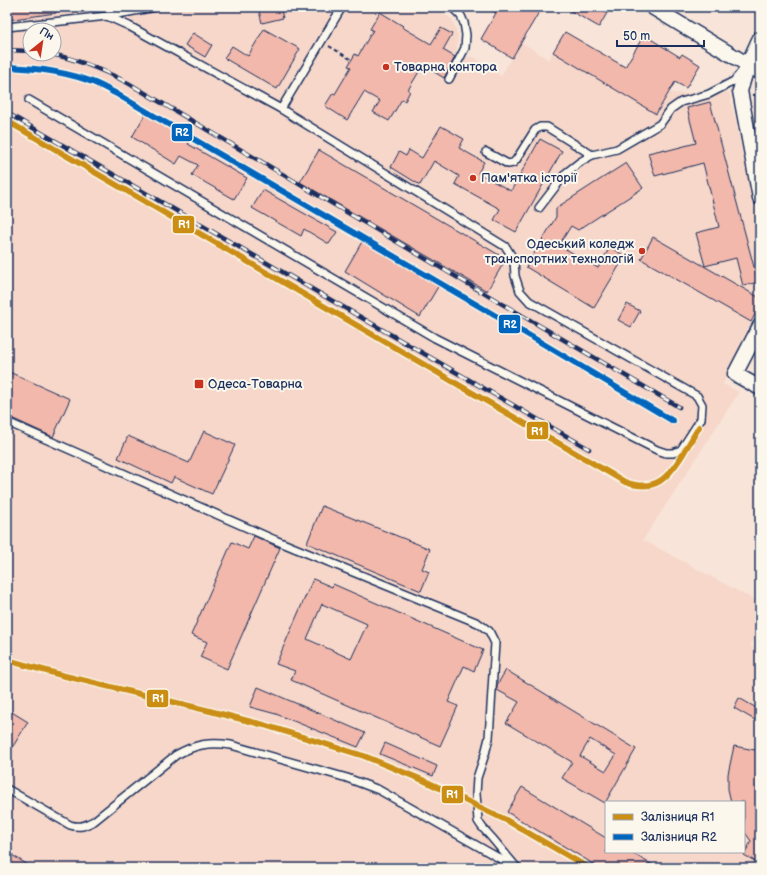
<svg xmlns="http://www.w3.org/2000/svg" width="767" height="875" font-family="'Balsamiq Sans',sans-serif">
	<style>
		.built { fill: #f6d7ca; fill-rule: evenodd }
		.building { fill: #f2b8ab; stroke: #1b2f5e; fill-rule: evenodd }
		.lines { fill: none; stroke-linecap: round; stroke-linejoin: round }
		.lane-casing { stroke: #1b2f5e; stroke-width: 10 }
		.street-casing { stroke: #1b2f5e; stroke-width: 17 }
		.path { stroke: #1b2f5e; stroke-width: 2; stroke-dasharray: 4 3; stroke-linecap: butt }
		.lane { stroke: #fbf7ec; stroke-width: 7 }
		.street { stroke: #fbf7ec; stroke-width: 14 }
		.rail-casing { stroke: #1b2f5e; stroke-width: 4.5 }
		.rail { stroke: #fbf7ec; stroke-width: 3; stroke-dasharray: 9; stroke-linecap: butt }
		.rail-1-casing { stroke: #fbf7ec; stroke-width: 9 }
		.rail-2-casing { stroke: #fbf7ec; stroke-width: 9 }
		.rail-1 { stroke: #cb8e13; stroke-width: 6 }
		.rail-2 { stroke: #0065bd; stroke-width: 6 }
		.poi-dot { fill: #c8321e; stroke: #fbf7ec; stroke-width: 1.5 }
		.labels { text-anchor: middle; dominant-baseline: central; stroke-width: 4; stroke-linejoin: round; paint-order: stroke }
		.poi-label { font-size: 13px; fill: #1b2f5e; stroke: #fbf7ec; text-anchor: start }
		.line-badge { stroke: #fbf7ec; stroke-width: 1.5 }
		.badge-label { font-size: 11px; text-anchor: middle; font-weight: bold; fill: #fff }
	</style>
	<rect width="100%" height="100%" fill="#f8e4d8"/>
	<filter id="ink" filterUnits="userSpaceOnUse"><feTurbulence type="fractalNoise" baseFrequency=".025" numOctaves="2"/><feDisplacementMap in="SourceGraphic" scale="8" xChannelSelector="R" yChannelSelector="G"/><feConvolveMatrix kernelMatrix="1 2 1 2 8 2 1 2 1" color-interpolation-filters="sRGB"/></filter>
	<g filter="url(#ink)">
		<path class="built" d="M 7,7 L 430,7 L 452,19 L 458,35 L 456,58 L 474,57 L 501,76 L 521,42 L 549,60 L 553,52 L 656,113 L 668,93 L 697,94 L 729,92 L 760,232 L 760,305 L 751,322 L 723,384 L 739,392 L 643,540 L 760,603 L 760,629 L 750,646 L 760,652 L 760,868 L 7,868 ZM 30,30 L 54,30 L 54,54 L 30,54 ZM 606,802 L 744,802 L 744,852 L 606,852 Z"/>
		<g class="building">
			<path d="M 7,7 L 56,7 L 56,13 L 7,20 Z"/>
			<path d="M 276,7 L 280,7 L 283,18 L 262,23 L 259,11 Z"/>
			<path d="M 486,7 L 542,7 L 512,58 L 481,39 L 496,13 Z"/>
			<path d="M 564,7 L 598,7 L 607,13 L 599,27 Z"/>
			<path d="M 380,12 L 403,26 L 402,27 L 431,44 L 441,28 L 452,34 L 443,50 L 455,57 L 444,78 L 423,65 L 408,90 L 410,91 L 405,101 L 402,99 L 389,121 L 373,112 L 380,101 L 364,92 L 347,120 L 325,106 L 333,93 L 335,94 L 351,67 L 348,66 L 355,54 L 358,56 L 373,30 L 370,29 Z"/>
			<path d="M 264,29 L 300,49 L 277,89 L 224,58 L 232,46 L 248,56 Z"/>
			<path d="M 565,32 L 625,67 L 644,35 L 680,57 L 682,54 L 700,65 L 686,88 L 675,82 L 656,114 L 553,52 Z"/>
			<path d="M 193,33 L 212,45 L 205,57 L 185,45 Z"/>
			<path d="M 710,102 L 758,282 L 743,286 L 736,258 L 705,266 L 696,233 L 719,227 L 703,163 L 655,176 L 648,153 L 665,149 L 665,151 L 696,143 L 687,108 Z"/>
			<path d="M 146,113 L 191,140 L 188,144 L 247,178 L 234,199 L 192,175 L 198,165 L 181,156 L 176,164 L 132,137 Z"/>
			<path d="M 441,126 L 464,139 L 459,148 L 484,162 L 478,173 L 511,191 L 540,139 L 562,151 L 516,232 L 494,220 L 500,209 L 455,184 L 459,176 L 434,161 L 420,185 L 391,167 L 399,152 L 406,156 L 409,150 L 422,158 Z"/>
			<path d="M 319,150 L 506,259 L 487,291 L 300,182 Z"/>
			<path d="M 626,163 L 643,188 L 578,230 L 571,226 L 559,245 L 598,268 L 610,247 L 625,256 L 594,308 L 526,267 L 556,217 L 556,208 Z"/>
			<path d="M 263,190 L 337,232 L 329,244 L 304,229 L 301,236 L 252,208 Z"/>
			<path d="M 653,237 L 760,298 L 760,305 L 751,322 L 641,259 Z"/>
			<path d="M 363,240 L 439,285 L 420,317 L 345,271 Z"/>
			<path d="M 627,304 L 640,311 L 631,327 L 618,320 Z"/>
			<path d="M 7,371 L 70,399 L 53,437 L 7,416 Z"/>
			<path d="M 204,431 L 235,445 L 212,494 L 174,477 L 171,483 L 118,458 L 128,436 L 189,463 Z"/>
			<path d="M 322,506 L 430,549 L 422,569 L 429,572 L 421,591 L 307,543 Z"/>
			<path d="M 254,536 L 280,548 L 227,669 L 200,657 L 207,642 L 191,635 L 232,542 L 248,549 Z"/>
			<path d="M 313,579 L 332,587 L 333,584 L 483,650 L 474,671 L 464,666 L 448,702 L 458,706 L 440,746 L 291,680 L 295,671 L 276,664 ZM 322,604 L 367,624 L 351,659 L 307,639 Z"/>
			<path d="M 506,670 L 636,749 L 605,803 L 562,778 L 572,762 L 506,723 L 519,702 L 497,690 L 497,685 ZM 590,739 L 616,755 L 606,771 L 580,756 Z"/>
			<path d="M 258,687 L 365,733 L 358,747 L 276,714 L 250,707 Z"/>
			<path d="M 739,698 L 760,710 L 760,723 L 734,708 Z"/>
			<path d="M 7,709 L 28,722 L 7,756 Z"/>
			<path d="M 385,743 L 437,766 L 433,776 L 380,754 Z"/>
			<path d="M 734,746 L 760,751 L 760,864 L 744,855 L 751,841 L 744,831 L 744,802 L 731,802 L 728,789 L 728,774 Z"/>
			<path d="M 522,787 L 606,838 L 606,852 L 630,852 L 658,868 L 600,868 L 507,812 Z"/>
			<path d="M 7,852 L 33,868 L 12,868 L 7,865 Z"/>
		</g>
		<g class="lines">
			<defs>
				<g id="lane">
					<path d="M 107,16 L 156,7"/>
					<path d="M 7,27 L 107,16 L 129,26 L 281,109 L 506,247 L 514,260 L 515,276 L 520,291 L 529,301 L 697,396 L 702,405 L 701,419 L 681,450 L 673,453 L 666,453 L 657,450 L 435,338 L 29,100"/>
					<path d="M 449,79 L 465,48 L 466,35 L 464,23 L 461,16 L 452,7"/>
					<path d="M 281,109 L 342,7"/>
					<path d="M 486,152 L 508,164 L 513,163 L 516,160 L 535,130 L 540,127 L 547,127 L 592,155"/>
					<path d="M 539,208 L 566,173 L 580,162 L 592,155 L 617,149 L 660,124 L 671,109 L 681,102 L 709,94 L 734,81 L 742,71"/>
					<path d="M 7,422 L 275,540 L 478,623 L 489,631 L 495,643 L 489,738 L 485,754 L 477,778 L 476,794 L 477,806 L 478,821 L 482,827 L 492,838 L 517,868"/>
					<path d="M 7,789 L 70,825 C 80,828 84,826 94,821 L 176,755 C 196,744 209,742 231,745 L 347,778 L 379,790 L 513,866"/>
				</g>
				<g id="street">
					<path d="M 652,7 L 760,72"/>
					<path d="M 760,38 L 748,64 L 740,91 L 760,198"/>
					<path d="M 760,326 L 735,374 L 760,388"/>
				</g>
			</defs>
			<use href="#lane" class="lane-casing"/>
			<use href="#street" class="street-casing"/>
			<g class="path">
				<path d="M 329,46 L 352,60"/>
				<path d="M 752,95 L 760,94"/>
			</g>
			<use href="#lane" class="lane"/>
			<use href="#street" class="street"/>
			<defs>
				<g id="rail">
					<path d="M 7,50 L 30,51"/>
					<path d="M 50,54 C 78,59 103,70 128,83 L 487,295 L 679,407"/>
					<path d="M 7,67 C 37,68 68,72 95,83 C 102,86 109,90 115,93 L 525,333 L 673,421"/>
					<path d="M 7,113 L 589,449"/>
					<path d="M 7,121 L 625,482 C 655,493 668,478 683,454 C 688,445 694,436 699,427"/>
				</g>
			</defs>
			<use href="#rail" class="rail-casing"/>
			<use href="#rail" class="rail"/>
			<defs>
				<g id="rail-1">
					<path d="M 7,121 L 625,482 C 655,493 668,478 683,454 C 688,445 694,436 699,427"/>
					<path d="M 7,660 L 61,675 L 206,710 L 264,725 L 364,756 L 425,781 L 506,820 L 589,868"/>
				</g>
				<path id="rail-2" d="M 7,67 C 37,68 68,72 95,83 C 102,86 109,90 115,93 L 525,333 L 673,421"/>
			</defs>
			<use href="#rail-1" class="rail-1-casing"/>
			<use href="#rail-2" class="rail-2-casing"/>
			<use href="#rail-1" class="rail-1"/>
			<use href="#rail-2" class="rail-2"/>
		</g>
	</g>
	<g class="poi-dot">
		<circle cx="386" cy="67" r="4"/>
		<circle cx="473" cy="178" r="4"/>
		<circle cx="642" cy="251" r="4"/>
		<rect x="194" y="379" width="10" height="10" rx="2"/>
	</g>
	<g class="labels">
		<g class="poi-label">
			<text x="394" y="67">Товарна контора</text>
			<text x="481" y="178">Пам'ятка історії</text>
			<text x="634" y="244" text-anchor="end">Одеський коледж<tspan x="634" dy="15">транспортних технологій</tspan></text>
			<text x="208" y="384">Одеса-Товарна</text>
		</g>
	</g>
	<g class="line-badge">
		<rect x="171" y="123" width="22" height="19" rx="4" fill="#0065bd"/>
		<rect x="172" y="215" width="23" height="19" rx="4" fill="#cb8e13"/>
		<rect x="498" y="314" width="23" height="20" rx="4" fill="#0065bd"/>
		<rect x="526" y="421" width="23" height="19" rx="4" fill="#cb8e13"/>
		<rect x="146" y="689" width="23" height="19" rx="4" fill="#cb8e13"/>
		<rect x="441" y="785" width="23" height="19" rx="4" fill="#cb8e13"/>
	</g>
	<g class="badge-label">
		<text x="182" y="136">R2</text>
		<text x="184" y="228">R1</text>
		<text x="510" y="328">R2</text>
		<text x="537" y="435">R1</text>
		<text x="158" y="702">R1</text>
		<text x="452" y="798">R1</text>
	</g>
	<rect width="767" height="875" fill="none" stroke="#fbf7ec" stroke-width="24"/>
	<rect x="12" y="12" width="743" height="851" fill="none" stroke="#1b2f5e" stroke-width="1.5" filter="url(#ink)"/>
	<rect x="605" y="801" width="140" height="52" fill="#fbf7ec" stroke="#a1a7b3"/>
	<rect x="613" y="814" width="20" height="6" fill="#cb8e13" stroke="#a1a7b3"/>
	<text x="641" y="821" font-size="12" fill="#1b2f5e">Залізниця R1</text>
	<rect x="613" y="834" width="20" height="6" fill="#0065bd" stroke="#a1a7b3"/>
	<text x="641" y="841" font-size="12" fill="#1b2f5e">Залізниця R2</text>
	<g transform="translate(42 42) rotate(30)"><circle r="19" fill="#fbf7ec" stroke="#a1a7b3"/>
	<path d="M0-3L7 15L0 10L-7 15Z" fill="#c8321e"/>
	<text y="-6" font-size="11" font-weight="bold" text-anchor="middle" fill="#1b2f5e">Пн</text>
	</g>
	<path d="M617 40v6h87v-6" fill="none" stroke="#1b2f5e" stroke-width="2"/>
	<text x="623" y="40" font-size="12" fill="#1b2f5e" stroke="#fbf7ec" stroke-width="3" paint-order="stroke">50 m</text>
</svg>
